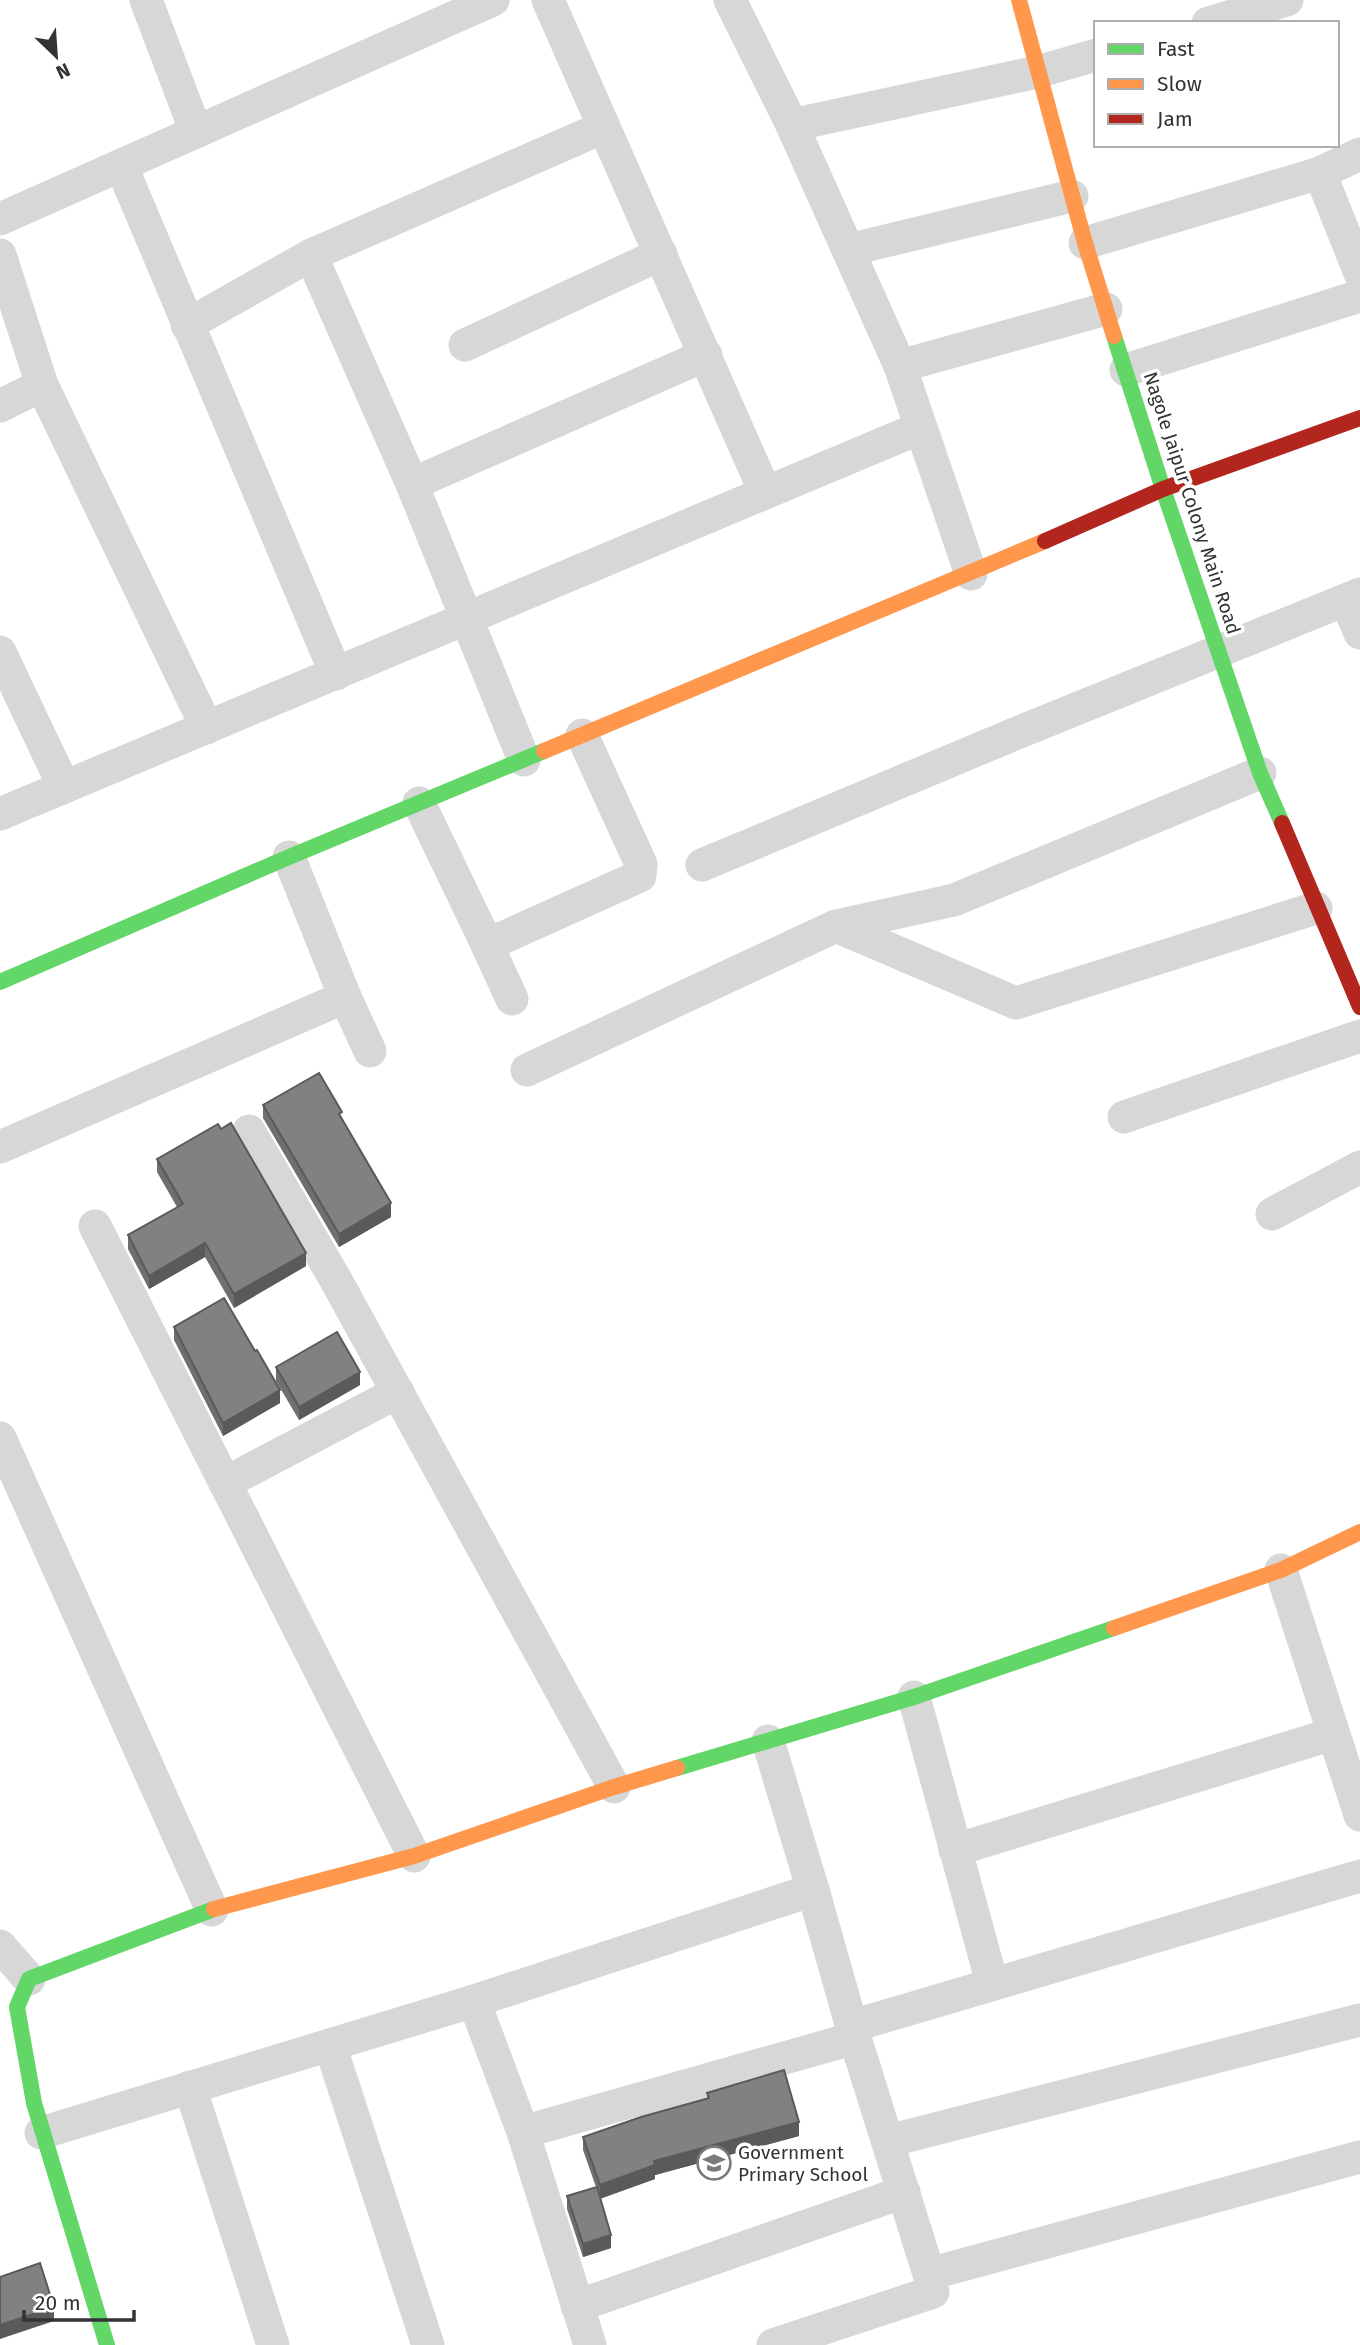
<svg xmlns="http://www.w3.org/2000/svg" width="1360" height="2345" font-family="'Fira Sans',sans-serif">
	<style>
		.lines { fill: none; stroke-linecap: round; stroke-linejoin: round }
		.street { stroke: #d7d7d7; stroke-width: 33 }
		.fast { stroke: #63d668; stroke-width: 16 }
		.slow { stroke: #ff974d; stroke-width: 16 }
		.jam { stroke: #b3261e; stroke-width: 16 }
		.wall { fill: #6f6f6f }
		.shaded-wall { fill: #5a5a5a }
		.building { fill: #818181; stroke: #5a5a5a; stroke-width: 2 }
		.labels { text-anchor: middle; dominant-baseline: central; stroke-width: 7; stroke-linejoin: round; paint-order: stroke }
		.street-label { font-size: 19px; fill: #333; stroke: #fff }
		.poi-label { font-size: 19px; fill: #333; stroke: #fff; text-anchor: start }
	</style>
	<rect width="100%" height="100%" fill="#fff"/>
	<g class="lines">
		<g class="street">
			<path d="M 146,0 L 196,132"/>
			<path d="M 548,0 L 765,492"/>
			<path d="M 730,0 L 792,125 L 900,366 L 971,574"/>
			<path d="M 1208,23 L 1287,0"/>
			<path d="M 792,125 L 1037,72 L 1096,55"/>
			<path d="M 121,165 L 336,674"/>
			<path d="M 1320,173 L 1360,273"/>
			<path d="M 0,219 L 493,0"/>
			<path d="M 1085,243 L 1320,173 L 1360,154"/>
			<path d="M 848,250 L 1072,196"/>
			<path d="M 0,255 L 42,385 L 207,728"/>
			<path d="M 311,255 L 412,484 L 524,760"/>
			<path d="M 187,325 L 311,255 L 604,127"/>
			<path d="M 465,345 L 661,254"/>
			<path d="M 900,366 L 1106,309"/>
			<path d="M 1126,370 L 1360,296"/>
			<path d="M 0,406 L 42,385"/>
			<path d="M 412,484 L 706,355"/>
			<path d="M 1346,600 L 1360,633"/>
			<path d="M 0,652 L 64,787"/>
			<path d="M 419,803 L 484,938 L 500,939 L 640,876 L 641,864 L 582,735"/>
			<path d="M 0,814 L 920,428"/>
			<path d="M 289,857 L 345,997 L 370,1051"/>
			<path d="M 702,865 L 1017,733 L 1360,594"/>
			<path d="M 836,926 L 954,900 L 1260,773"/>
			<path d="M 484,938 L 512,999"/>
			<path d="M 527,1070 L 836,926 L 1016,1003 L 1316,908"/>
			<path d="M 1124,1117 L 1360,1036"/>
			<path d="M 249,1131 L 337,1282 L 614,1787"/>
			<path d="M 0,1147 L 345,997"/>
			<path d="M 1272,1214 L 1360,1167"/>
			<path d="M 95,1226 L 414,1856"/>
			<path d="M 0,1438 L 212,1910"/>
			<path d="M 225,1483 L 398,1392"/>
			<path d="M 1281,1570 L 1360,1815"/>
			<path d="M 914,1697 L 992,1983"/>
			<path d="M 768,1741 L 813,1890"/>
			<path d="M 955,1850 L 1333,1734"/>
			<path d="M 0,1946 L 29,1979"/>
			<path d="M 474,2001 L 523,2132 L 590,2345"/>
			<path d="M 852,2026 L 1360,1876"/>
			<path d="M 330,2045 L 428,2345"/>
			<path d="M 190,2087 L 273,2345"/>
			<path d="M 523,2132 L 855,2038"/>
			<path d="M 41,2133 L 474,2001 L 813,1890 L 855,2038 L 929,2274"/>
			<path d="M 888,2141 L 1360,2020"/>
			<path d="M 577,2306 L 904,2192"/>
			<path d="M 773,2345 L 933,2292 L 929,2274 L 1360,2157"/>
		</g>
		<g class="fast">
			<path d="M 1114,336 L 1163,489 L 1260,773 L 1282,823"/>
			<path d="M 0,982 L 289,857 L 544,751"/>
			<path d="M 677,1768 L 914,1697 L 1114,1628"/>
			<path d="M 107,2345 L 34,2103 L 17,2007 L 29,1979 L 214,1909"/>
		</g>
		<g class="slow">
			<path d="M 1019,0 L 1085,243 L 1114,336"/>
			<path d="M 544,751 L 1045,541"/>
			<path d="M 1114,1628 L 1281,1570 L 1360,1532"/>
			<path d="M 214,1909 L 414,1856 L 614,1787 L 677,1768"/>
		</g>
		<g class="jam">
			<path d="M 1045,541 L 1163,489 L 1360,418"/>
			<path d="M 1282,823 L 1360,1007"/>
		</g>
	</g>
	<g class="wall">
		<path d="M 263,1105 L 342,1118 L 391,1217 L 339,1247 L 263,1118 Z"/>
		<path d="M 157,1159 L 306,1266 L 234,1308 L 205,1257 L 149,1289 L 128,1249 L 128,1235 L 177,1207 L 157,1172 Z"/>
		<path d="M 174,1327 L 255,1351 L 280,1403 L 223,1436 L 174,1340 Z"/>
		<path d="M 276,1367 L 360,1385 L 299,1420 L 276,1381 Z"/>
		<path d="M 707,2093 L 799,2136 L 655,2175 L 655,2179 L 600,2198 L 611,2248 L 583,2257 L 567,2209 L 567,2196 L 596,2187 L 583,2150 L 583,2137 L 707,2099 Z"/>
	</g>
	<g class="shaded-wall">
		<path d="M 391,1203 L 391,1217 L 339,1247 L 339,1234 Z"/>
		<path d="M 205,1243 L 205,1257 L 149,1289 L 149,1276 Z"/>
		<path d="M 306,1253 L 306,1266 L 234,1308 L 234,1294 Z"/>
		<path d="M 360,1372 L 360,1385 L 299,1420 L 299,1407 Z"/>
		<path d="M 280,1390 L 280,1403 L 223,1436 L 223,1423 Z"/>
		<path d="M 799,2122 L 799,2136 L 655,2175 L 655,2179 L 600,2199 L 600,2185 L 654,2161 Z"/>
		<path d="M 611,2235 L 611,2248 L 583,2257 L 583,2244 Z"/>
		<path d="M 54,2307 L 54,2321 L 0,2339 L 0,2325 Z"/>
	</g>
	<g class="building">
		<path d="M 319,1073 L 342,1112 L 339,1114 L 391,1203 L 339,1234 L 263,1105 Z"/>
		<path d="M 231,1123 L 306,1253 L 234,1294 L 205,1243 L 149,1276 L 128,1235 L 183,1204 L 157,1159 L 218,1124 L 221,1129 Z"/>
		<path d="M 224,1298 L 255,1351 L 257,1350 L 280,1390 L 223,1423 L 174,1327 Z"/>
		<path d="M 337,1332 L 360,1372 L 299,1407 L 276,1367 Z"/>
		<path d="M 784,2070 L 799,2122 L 654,2161 L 655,2165 L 600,2185 L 583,2137 L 641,2117 L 709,2098 L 707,2093 Z"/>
		<path d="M 597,2187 L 611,2235 L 583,2244 L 567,2196 Z"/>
		<path d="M 40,2263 L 54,2307 L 0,2325 L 0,2277 Z"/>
	</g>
	<defs>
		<symbol id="school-ring" viewBox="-11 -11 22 22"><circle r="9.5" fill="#fff" stroke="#7a7a7a" stroke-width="1.5"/><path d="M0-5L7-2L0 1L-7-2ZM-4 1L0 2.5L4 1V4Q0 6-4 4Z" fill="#7a7a7a"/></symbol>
	</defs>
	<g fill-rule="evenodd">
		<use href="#school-ring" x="695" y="2144" width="38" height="38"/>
	</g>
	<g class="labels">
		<g class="street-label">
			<text transform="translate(1192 503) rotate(72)">Nagole Jaipur Colony Main Road</text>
		</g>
		<g class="poi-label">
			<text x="738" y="2152">Government<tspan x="738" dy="22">Primary School</tspan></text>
		</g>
	</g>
	<rect x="1094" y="21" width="245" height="126" fill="#ffffff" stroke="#adadad" stroke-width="2"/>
	<rect x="1108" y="44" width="35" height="10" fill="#63d668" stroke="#adadad" stroke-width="2"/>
	<text x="1157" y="56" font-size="21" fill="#333333">Fast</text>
	<rect x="1108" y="79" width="35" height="10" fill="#ff974d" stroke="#adadad" stroke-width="2"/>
	<text x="1157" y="91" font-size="21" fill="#333333">Slow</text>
	<rect x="1108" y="114" width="35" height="10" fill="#b3261e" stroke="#adadad" stroke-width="2"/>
	<text x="1157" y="126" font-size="21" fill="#333333">Jam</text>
	<g transform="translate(56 56) rotate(155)" stroke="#ffffff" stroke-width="5" paint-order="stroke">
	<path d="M0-5L12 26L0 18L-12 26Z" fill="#333333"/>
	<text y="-10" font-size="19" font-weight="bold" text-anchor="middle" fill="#333333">N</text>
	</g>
	<path d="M24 2310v10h110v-10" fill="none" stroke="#333333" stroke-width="3.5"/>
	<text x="35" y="2310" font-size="21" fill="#333333" stroke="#ffffff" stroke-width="5" paint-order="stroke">20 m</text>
</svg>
